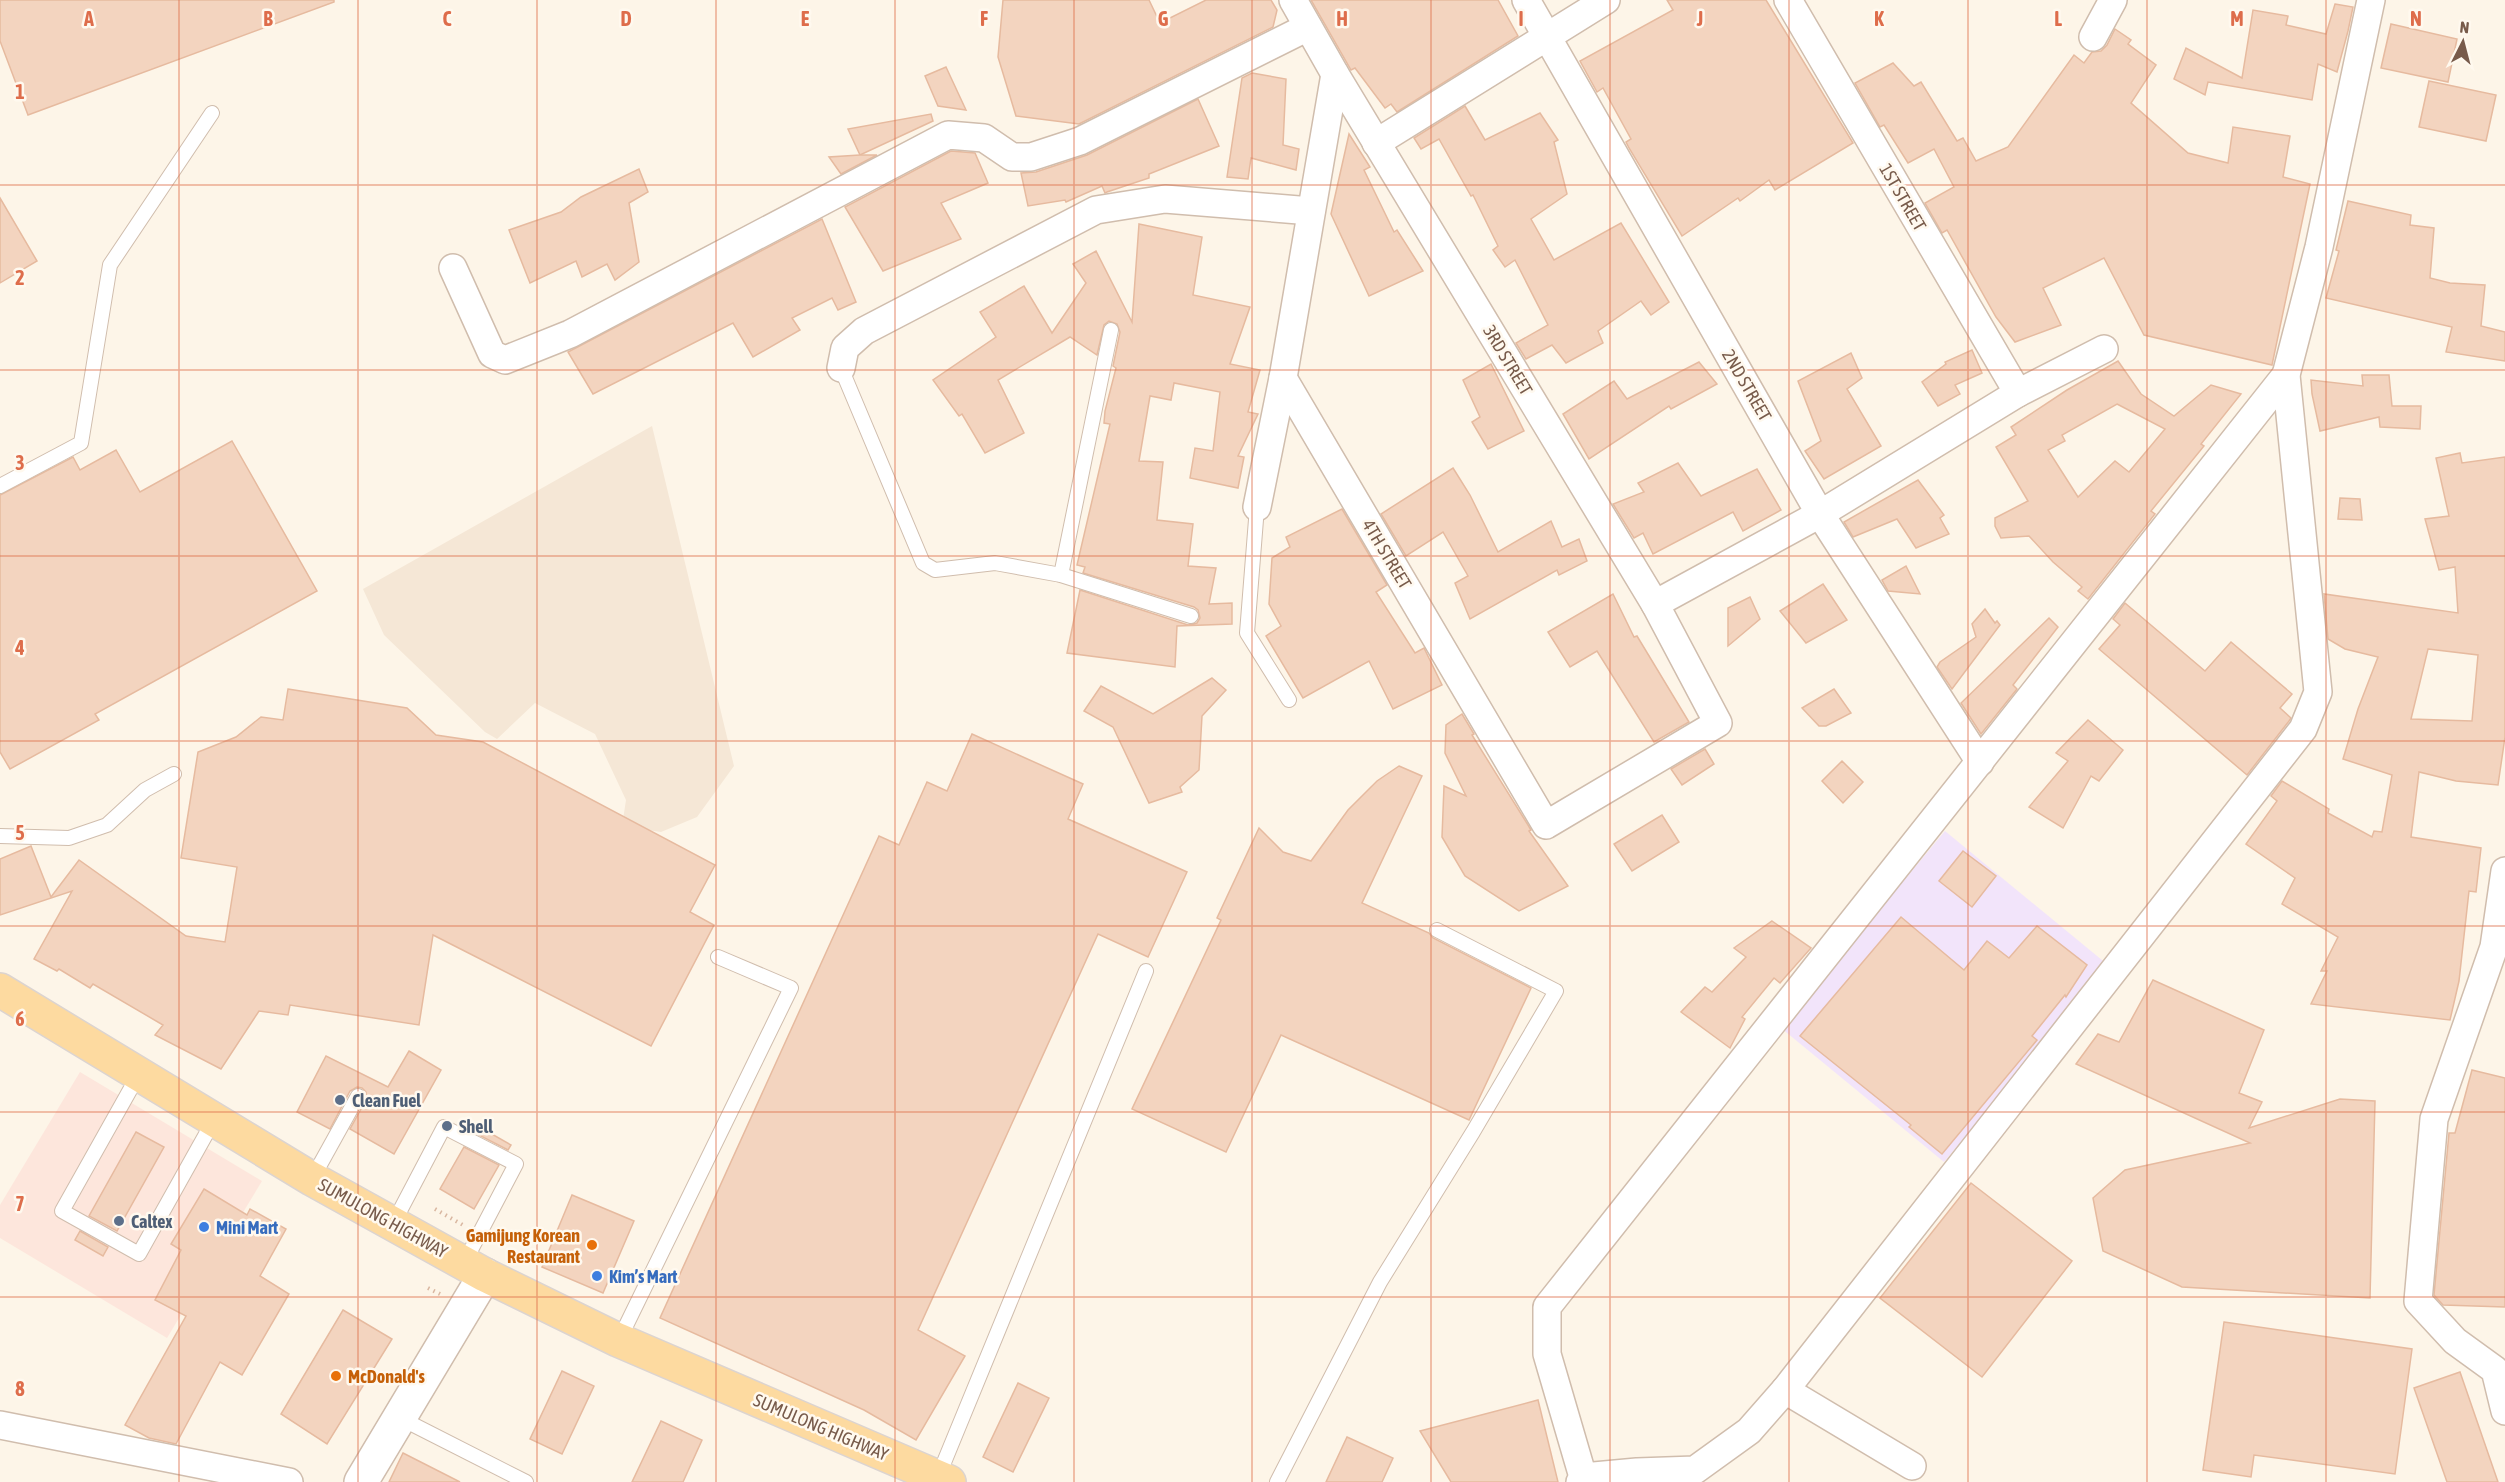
<svg xmlns="http://www.w3.org/2000/svg" width="2505" height="1482" font-family="'Asap Condensed',sans-serif">
	<style>
		.residential { fill: #f5e7d6 }
		.commercial { fill: #fde6dc }
		.education { fill: #f2e4fa }
		.building { fill: #f3d4bf; stroke: #e6ba9f; stroke-width: 1.5; fill-rule: evenodd }
		.lines { fill: none; stroke-linecap: round; stroke-linejoin: round }
		.service-casing { stroke: #d0bdad; stroke-width: 16 }
		.minor-casing { stroke: #d0bdad; stroke-width: 30 }
		.tertiary-casing { stroke: #d0bdad; stroke-width: 36 }
		.primary-casing { stroke: #dcd4d0; stroke-width: 36 }
		.path { stroke: #d9b7a1; stroke-width: 4; stroke-dasharray: 1.5 4.5; stroke-linecap: butt }
		.service { stroke: #fff; stroke-width: 14 }
		.minor { stroke: #fff; stroke-width: 27 }
		.tertiary { stroke: #fff; stroke-width: 33 }
		.primary { stroke: #fddaa0; stroke-width: 33 }
		.grid { fill: none; stroke: #de6d4b; stroke-width: 1.5; stroke-opacity: 0.55 }
		.service-dot { fill: #5c6f8a; stroke: #fff9ef; stroke-width: 2 }
		.shop-dot { fill: #3f7fe0; stroke: #fff9ef; stroke-width: 2 }
		.food-dot { fill: #e8710a; stroke: #fff9ef; stroke-width: 2 }
		.labels { text-anchor: middle; dominant-baseline: central; stroke-width: 5; stroke-linejoin: round; paint-order: stroke }
		.street-label { font-size: 18px; fill: #785b4b; stroke: #fff9ef }
		.service-label { font-size: 18px; font-weight: bold; fill: #4e5e75; stroke: #fff9ef; text-anchor: start }
		.shop-label { font-size: 18px; font-weight: bold; fill: #366cbe; stroke: #fff9ef; text-anchor: start }
		.food-label { font-size: 18px; font-weight: bold; fill: #c56008; stroke: #fff9ef; text-anchor: end }
		.grid-label { font-size: 20px; text-anchor: middle; font-weight: bold; fill: #de6d4b; stroke: #fff9ef; stroke-width: 5; stroke-linejoin: round; paint-order: stroke }
	</style>
	<rect width="100%" height="100%" fill="#fdf5e8"/>
	<path class="residential" d="M 652,426 L 734,766 L 697,817 L 661,832 L 622,826 L 626,800 L 595,734 L 535,703 L 497,739 L 485,732 L 384,635 L 363,589 Z"/>
	<path class="commercial" d="M 80,1072 L 262,1181 L 167,1338 L 0,1238 L 0,1205 Z"/>
	<path class="education" d="M 1945,831 L 2108,965 L 1944,1162 L 1781,1028 Z"/>
	<g class="building">
		<path d="M 0,0 L 334,0 L 334,2 L 28,115 L 0,41 Z"/>
		<path d="M 1003,0 L 1149,0 L 1160,23 L 1206,0 L 1271,0 L 1277,10 L 1273,27 L 1079,124 L 1016,116 L 998,57 Z"/>
		<path d="M 1311,0 L 1498,0 L 1518,36 L 1397,112 L 1391,104 L 1385,108 L 1355,68 L 1351,70 Z"/>
		<path d="M 1667,0 L 1766,0 L 1853,143 L 1775,190 L 1769,180 L 1740,201 L 1738,198 L 1682,236 L 1629,148 L 1626,142 L 1631,139 L 1603,88 L 1597,92 L 1580,61 L 1673,10 Z"/>
		<path d="M 2335,4 L 2353,7 L 2348,31 L 2337,72 L 2318,64 L 2312,100 L 2208,82 L 2205,95 L 2174,79 L 2186,48 L 2242,78 L 2253,10 L 2288,16 L 2286,25 L 2326,34 Z"/>
		<path d="M 2391,24 L 2457,39 L 2448,82 L 2381,68 Z"/>
		<path d="M 2115,29 L 2131,40 L 2128,44 L 2156,65 L 2131,103 L 2188,153 L 2228,163 L 2233,127 L 2290,136 L 2283,177 L 2310,184 L 2272,365 L 2144,335 L 2104,258 L 2043,288 L 2061,325 L 2015,342 L 1996,317 L 1947,230 L 1942,233 L 1925,203 L 1954,187 L 1934,149 L 1908,163 L 1884,125 L 1880,127 L 1855,83 L 1893,63 L 1914,86 L 1921,82 L 1957,141 L 1963,138 L 1976,161 L 2008,147 L 2074,55 L 2084,63 L 2092,52 L 2101,51 L 2107,45 Z"/>
		<path d="M 946,67 L 966,110 L 938,106 L 925,76 Z"/>
		<path d="M 1252,73 L 1286,79 L 1283,145 L 1299,149 L 1296,170 L 1251,158 L 1248,179 L 1227,177 L 1242,78 Z"/>
		<path d="M 2429,81 L 2496,95 L 2486,141 L 2419,127 Z"/>
		<path d="M 1198,99 L 1219,146 L 1149,174 L 1149,178 L 1107,192 L 1105,193 L 1102,186 L 1066,202 L 1065,200 L 1028,206 L 1021,173 L 1036,172 L 1087,155 Z"/>
		<path d="M 1465,106 L 1485,140 L 1540,113 L 1558,140 L 1554,142 L 1567,194 L 1531,219 L 1554,260 L 1621,223 L 1669,302 L 1651,315 L 1641,301 L 1598,331 L 1603,343 L 1566,363 L 1552,345 L 1526,359 L 1516,343 L 1548,325 L 1515,260 L 1505,267 L 1493,250 L 1498,246 L 1473,195 L 1471,196 L 1439,139 L 1421,149 L 1414,138 Z"/>
		<path d="M 931,114 L 933,121 L 860,155 L 848,129 Z"/>
		<path d="M 1349,134 L 1370,167 L 1364,170 L 1394,232 L 1397,230 L 1423,271 L 1369,296 L 1331,214 Z"/>
		<path d="M 951,151 L 975,153 L 988,183 L 941,203 L 961,239 L 883,271 L 845,207 Z"/>
		<path d="M 860,155 L 877,155 L 841,174 L 829,157 Z"/>
		<path d="M 639,169 L 648,192 L 629,203 L 639,262 L 615,280 L 607,264 L 582,277 L 576,261 L 530,283 L 509,230 L 561,212 L 581,197 Z"/>
		<path d="M 0,198 L 37,261 L 0,283 Z"/>
		<path d="M 2348,201 L 2411,215 L 2410,225 L 2434,228 L 2430,278 L 2450,283 L 2485,285 L 2481,326 L 2505,332 L 2505,361 L 2446,352 L 2452,327 L 2326,298 L 2339,251 L 2336,250 Z"/>
		<path d="M 822,219 L 856,302 L 838,310 L 832,298 L 792,318 L 800,330 L 753,357 L 733,323 L 593,394 L 568,352 Z"/>
		<path d="M 1139,224 L 1202,237 L 1193,295 L 1250,307 L 1230,364 L 1260,370 L 1248,412 L 1258,414 L 1238,456 L 1244,457 L 1238,488 L 1190,478 L 1195,448 L 1213,451 L 1220,392 L 1174,383 L 1171,400 L 1150,396 L 1139,461 L 1163,462 L 1157,520 L 1193,524 L 1188,566 L 1216,568 L 1209,604 L 1232,603 L 1232,624 L 1177,626 L 1175,667 L 1067,653 L 1080,590 L 1188,625 L 1197,623 L 1200,618 L 1198,610 L 1194,607 L 1083,573 L 1085,567 L 1077,565 L 1110,424 L 1104,423 L 1105,411 L 1116,368 L 1113,366 L 1120,332 L 1117,324 L 1109,321 L 1104,325 L 1097,355 L 1070,337 L 998,380 L 1024,433 L 985,453 L 962,414 L 959,416 L 933,380 L 996,337 L 980,312 L 1024,286 L 1052,333 L 1086,283 L 1073,264 L 1096,251 L 1132,322 Z"/>
		<path d="M 1972,350 L 1982,373 L 1955,385 L 1960,394 L 1938,406 L 1922,382 L 1946,364 L 1945,362 Z"/>
		<path d="M 1851,353 L 1862,378 L 1847,389 L 1881,446 L 1824,479 L 1805,451 L 1821,441 L 1798,381 Z"/>
		<path d="M 2118,361 L 2141,394 L 2174,416 L 2211,385 L 2241,394 L 2201,444 L 2204,446 L 2151,511 L 2155,514 L 2088,599 L 2078,591 L 2082,587 L 2053,562 L 2029,536 L 2001,538 L 1995,526 L 1995,518 L 2028,501 L 1996,447 L 2016,435 L 2011,427 L 2067,390 ZM 2117,404 L 2165,429 L 2129,472 L 2115,461 L 2078,497 L 2048,450 L 2065,441 L 2062,435 Z"/>
		<path d="M 1699,362 L 1717,384 L 1671,409 L 1669,406 L 1589,459 L 1563,414 L 1614,381 L 1627,399 Z"/>
		<path d="M 1491,364 L 1524,431 L 1488,449 L 1472,422 L 1480,417 L 1463,380 Z"/>
		<path d="M 2362,375 L 2389,375 L 2392,406 L 2421,406 L 2420,429 L 2380,427 L 2379,417 L 2320,431 L 2312,394 L 2311,380 L 2363,386 Z"/>
		<path d="M 232,441 L 317,591 L 95,714 L 99,720 L 10,769 L 0,752 L 0,495 L 73,457 L 80,470 L 116,450 L 140,492 Z"/>
		<path d="M 2460,453 L 2462,463 L 2505,457 L 2505,737 L 2498,785 L 2456,781 L 2419,772 L 2411,837 L 2481,848 L 2476,892 L 2469,891 L 2459,981 L 2450,1020 L 2311,1004 L 2327,971 L 2321,971 L 2338,937 L 2282,904 L 2295,878 L 2246,844 L 2277,801 L 2271,796 L 2282,781 L 2329,809 L 2328,813 L 2372,837 L 2374,831 L 2382,832 L 2392,775 L 2343,759 L 2358,709 L 2378,657 L 2345,649 L 2328,639 L 2324,594 L 2458,613 L 2455,567 L 2439,570 L 2425,519 L 2449,516 L 2436,458 ZM 2428,649 L 2478,655 L 2472,721 L 2411,719 Z"/>
		<path d="M 1678,463 L 1701,496 L 1757,469 L 1781,510 L 1743,531 L 1733,512 L 1653,554 L 1643,533 L 1634,538 L 1613,504 L 1644,492 L 1638,483 Z"/>
		<path d="M 1453,468 L 1470,495 L 1498,552 L 1551,521 L 1562,547 L 1579,539 L 1587,561 L 1559,575 L 1557,570 L 1470,619 L 1455,583 L 1468,576 L 1443,532 L 1406,556 L 1381,514 Z"/>
		<path d="M 1918,480 L 1944,515 L 1940,518 L 1949,534 L 1916,548 L 1897,519 L 1853,537 L 1844,522 Z"/>
		<path d="M 2340,498 L 2360,499 L 2362,520 L 2338,519 Z"/>
		<path d="M 1342,509 L 1387,585 L 1376,592 L 1415,653 L 1424,648 L 1442,685 L 1393,709 L 1369,661 L 1303,698 L 1266,636 L 1281,626 L 1269,604 L 1272,558 L 1290,547 L 1286,537 Z"/>
		<path d="M 1906,566 L 1920,594 L 1888,591 L 1882,580 Z"/>
		<path d="M 1823,584 L 1847,620 L 1806,643 L 1780,611 Z"/>
		<path d="M 1613,594 L 1634,637 L 1637,636 L 1689,722 L 1654,742 L 1597,651 L 1570,667 L 1548,632 Z"/>
		<path d="M 1750,597 L 1760,619 L 1728,646 L 1728,608 Z"/>
		<path d="M 2125,603 L 2205,671 L 2231,642 L 2292,694 L 2280,708 L 2291,718 L 2289,721 L 2247,775 L 2099,649 L 2120,625 L 2113,619 Z"/>
		<path d="M 1985,609 L 1995,623 L 1997,621 L 2000,625 L 1952,689 L 1937,667 L 1940,662 L 1976,637 L 1972,624 Z"/>
		<path d="M 2049,618 L 2058,627 L 2013,685 L 2017,689 L 1981,734 L 1961,703 Z"/>
		<path d="M 1212,678 L 1226,690 L 1202,716 L 1199,770 L 1180,787 L 1182,792 L 1149,803 L 1113,727 L 1084,711 L 1101,686 L 1153,714 Z"/>
		<path d="M 288,689 L 407,708 L 436,735 L 483,742 L 715,865 L 690,912 L 714,925 L 651,1046 L 433,935 L 419,1025 L 290,1005 L 288,1015 L 259,1011 L 221,1069 L 155,1035 L 163,1025 L 93,984 L 90,988 L 59,969 L 57,971 L 34,959 L 72,891 L 0,915 L 0,859 L 31,846 L 51,897 L 79,860 L 186,936 L 225,942 L 237,867 L 181,858 L 198,752 L 236,737 L 261,717 L 283,720 Z"/>
		<path d="M 1834,689 L 1851,713 L 1826,726 L 1819,726 L 1802,708 Z"/>
		<path d="M 1462,714 L 1474,734 L 1472,735 L 1528,825 L 1531,830 L 1529,831 L 1568,886 L 1519,911 L 1465,876 L 1442,837 L 1444,786 L 1466,796 L 1445,753 L 1446,725 Z"/>
		<path d="M 2088,720 L 2123,750 L 2099,781 L 2091,776 L 2063,828 L 2029,807 L 2068,761 L 2056,753 Z"/>
		<path d="M 972,734 L 1083,784 L 1068,819 L 1187,872 L 1148,957 L 1098,934 L 918,1330 L 965,1356 L 916,1440 L 864,1410 L 660,1318 L 879,836 L 899,845 L 927,782 L 947,791 Z"/>
		<path d="M 1705,749 L 1714,764 L 1682,785 L 1671,769 Z"/>
		<path d="M 1842,761 L 1863,782 L 1843,803 L 1822,781 Z"/>
		<path d="M 1399,766 L 1422,776 L 1362,903 L 1429,933 L 1433,938 L 1531,988 L 1469,1120 L 1281,1035 L 1226,1152 L 1132,1109 L 1221,920 L 1217,918 L 1259,828 L 1283,852 L 1311,861 L 1348,810 L 1377,781 Z"/>
		<path d="M 1662,815 L 1679,842 L 1632,871 L 1614,844 Z"/>
		<path d="M 1963,851 L 1996,876 L 1972,907 L 1939,881 Z"/>
		<path d="M 1901,917 L 1964,970 L 1987,941 L 2009,958 L 2037,926 L 2087,965 L 2066,997 L 2065,995 L 2032,1036 L 2037,1040 L 1942,1154 L 1909,1127 L 1911,1125 L 1800,1036 Z"/>
		<path d="M 1772,921 L 1811,948 L 1780,983 L 1774,978 L 1742,1017 L 1745,1019 L 1730,1048 L 1681,1012 L 1705,987 L 1712,992 L 1746,957 L 1734,948 Z"/>
		<path d="M 2153,980 L 2264,1030 L 2239,1093 L 2262,1102 L 2249,1128 L 2340,1099 L 2375,1101 L 2370,1298 L 2182,1287 L 2103,1251 L 2093,1198 L 2125,1170 L 2250,1143 L 2076,1064 L 2098,1034 L 2119,1042 Z"/>
		<path d="M 409,1051 L 441,1070 L 394,1154 L 350,1129 L 366,1100 L 366,1092 L 362,1088 L 357,1087 L 350,1091 L 330,1129 L 297,1112 L 326,1056 L 388,1087 Z"/>
		<path d="M 2472,1070 L 2505,1078 L 2505,1307 L 2443,1305 L 2434,1295 L 2449,1133 L 2455,1133 Z"/>
		<path d="M 476,1125 L 511,1145 L 508,1150 L 473,1132 Z"/>
		<path d="M 136,1132 L 164,1147 L 117,1231 L 89,1216 Z"/>
		<path d="M 464,1147 L 499,1165 L 474,1209 L 440,1189 Z"/>
		<path d="M 1971,1183 L 2072,1261 L 1982,1377 L 1880,1298 Z"/>
		<path d="M 204,1189 L 247,1215 L 250,1209 L 286,1229 L 260,1276 L 289,1294 L 242,1375 L 220,1362 L 176,1444 L 149,1438 L 125,1425 L 186,1316 L 155,1300 L 181,1250 L 171,1244 Z"/>
		<path d="M 572,1195 L 634,1221 L 603,1293 L 542,1267 Z"/>
		<path d="M 80,1231 L 108,1247 L 103,1256 L 75,1240 Z"/>
		<path d="M 343,1310 L 392,1339 L 327,1444 L 281,1414 Z"/>
		<path d="M 2224,1322 L 2412,1349 L 2395,1474 L 2254,1455 L 2251,1477 L 2203,1470 Z"/>
		<path d="M 562,1371 L 594,1386 L 562,1454 L 530,1439 Z"/>
		<path d="M 2460,1372 L 2498,1482 L 2447,1482 L 2414,1388 Z"/>
		<path d="M 1018,1383 L 1049,1398 L 1013,1472 L 983,1457 Z"/>
		<path d="M 1538,1400 L 1558,1482 L 1451,1482 L 1420,1431 Z"/>
		<path d="M 661,1421 L 702,1440 L 683,1482 L 632,1482 Z"/>
		<path d="M 1347,1437 L 1393,1458 L 1382,1482 L 1326,1482 Z"/>
		<path d="M 403,1453 L 460,1482 L 389,1482 Z"/>
	</g>
	<g class="lines">
		<defs>
			<g id="service">
				<path d="M 841,368 L 923,563 L 935,570 L 995,563 L 1061,575 L 1191,616"/>
				<path d="M 0,486 L 81,443 L 110,265 L 212,113"/>
				<path d="M 1257,507 L 1247,633 L 1289,700"/>
				<path d="M 1061,575 L 1111,330"/>
				<path d="M 0,836 L 69,838 L 107,825 L 145,790 L 174,774"/>
				<path d="M 139,1074 L 62,1211 L 139,1254 L 214,1120"/>
				<path d="M 312,1179 L 358,1096"/>
				<path d="M 393,1224 L 444,1127 L 516,1164 L 464,1263"/>
				<path d="M 619,1340 L 791,988 L 718,957"/>
				<path d="M 400,1418 L 526,1482"/>
				<path d="M 938,1477 L 1146,971"/>
				<path d="M 1277,1482 L 1380,1282 L 1473,1132 L 1556,991 L 1437,930"/>
			</g>
			<g id="minor">
				<path d="M 1526,0 L 1820,514 L 1980,762"/>
				<path d="M 1788,0 L 2018,393"/>
				<path d="M 2093,37 L 2113,0"/>
				<path d="M 1376,143 L 1606,0"/>
				<path d="M 453,268 L 492,354 L 505,360 L 570,334 L 948,135 L 984,138 L 1012,157 L 1031,157 L 1080,141 L 1308,27"/>
				<path d="M 841,368 L 845,348 L 864,331 L 1096,210 L 1165,199 L 1311,211"/>
				<path d="M 1283,378 L 1546,825 L 1718,723 L 1655,604 L 1335,74 L 1293,0"/>
				<path d="M 1257,507 L 1283,378 L 1335,74"/>
				<path d="M 1655,604 L 1820,514 L 2018,393 L 2104,349"/>
				<path d="M 2505,871 L 2494,947 L 2434,1119 L 2418,1301 L 2455,1341 L 2495,1370 L 2505,1411"/>
				<path d="M 1785,1390 L 1912,1466"/>
				<path d="M 0,1425 L 289,1482"/>
				<path d="M 1583,1477 L 1637,1472 L 1695,1470 L 1749,1431 L 1785,1390 L 2303,729 L 2318,692 L 2286,375 L 2319,247 L 2371,0"/>
				<path d="M 1580,1482 L 1583,1477 L 1547,1354 L 1547,1307 L 2286,375"/>
			</g>
			<path id="tertiary" d="M 361,1482 L 485,1275"/>
			<path id="primary" d="M 0,990 L 312,1179 L 485,1275 L 618,1340 L 949,1482"/>
		</defs>
		<use href="#service" class="service-casing"/>
		<use href="#minor" class="minor-casing"/>
		<use href="#tertiary" class="tertiary-casing"/>
		<use href="#primary" class="primary-casing"/>
		<g class="path">
			<path d="M 435,1209 L 463,1225"/>
			<path d="M 428,1288 L 440,1294"/>
		</g>
		<use href="#service" class="service"/>
		<use href="#minor" class="minor"/>
		<use href="#tertiary" class="tertiary"/>
		<use href="#primary" class="primary"/>
	</g>
	<path class="grid" d="M 179,0 L 179,1482M 358,0 L 358,1482M 537,0 L 537,1482M 716,0 L 716,1482M 895,0 L 895,1482M 1074,0 L 1074,1482M 1252,0 L 1252,1482M 1431,0 L 1431,1482M 1610,0 L 1610,1482M 1789,0 L 1789,1482M 1968,0 L 1968,1482M 2147,0 L 2147,1482M 2326,0 L 2326,1482M 0,185 L 2505,185M 0,370 L 2505,370M 0,556 L 2505,556M 0,741 L 2505,741M 0,926 L 2505,926M 0,1112 L 2505,1112M 0,1297 L 2505,1297"/>
	<g class="service-dot">
		<circle cx="340" cy="1100" r="6"/>
		<circle cx="447" cy="1126" r="6"/>
		<circle cx="119" cy="1221" r="6"/>
	</g>
	<g class="shop-dot">
		<circle cx="204" cy="1227" r="6"/>
		<circle cx="597" cy="1276" r="6"/>
	</g>
	<g class="food-dot">
		<circle cx="592" cy="1245" r="6"/>
		<circle cx="336" cy="1376" r="6"/>
	</g>
	<g class="labels">
		<g class="street-label">
			<text transform="translate(1903 197) rotate(60)">1ST STREET</text>
			<text transform="translate(1508 360) rotate(59)">3RD STREET</text>
			<text transform="translate(1747 385) rotate(60)">2ND STREET</text>
			<text transform="translate(1387 554) rotate(59)">4TH STREET</text>
			<text transform="translate(383 1218) rotate(29)">SUMULONG HIGHWAY</text>
			<text transform="translate(821 1427) rotate(23)">SUMULONG HIGHWAY</text>
		</g>
		<g class="service-label">
			<text x="352" y="1100">Clean Fuel</text>
			<text x="459" y="1126">Shell</text>
			<text x="131" y="1221">Caltex</text>
		</g>
		<g class="shop-label">
			<text x="216" y="1227">Mini Mart</text>
			<text x="609" y="1276">Kim’s Mart</text>
		</g>
		<g class="food-label">
			<text x="580" y="1235">Gamijung Korean<tspan x="580" dy="21">Restaurant</tspan></text>
			<text x="348" y="1376" text-anchor="start">McDonald's</text>
		</g>
	</g>
	<g class="grid-label">
		<text x="89" y="26">A</text>
		<text x="268" y="26">B</text>
		<text x="447" y="26">C</text>
		<text x="626" y="26">D</text>
		<text x="805" y="26">E</text>
		<text x="984" y="26">F</text>
		<text x="1163" y="26">G</text>
		<text x="1342" y="26">H</text>
		<text x="1521" y="26">I</text>
		<text x="1700" y="26">J</text>
		<text x="1879" y="26">K</text>
		<text x="2058" y="26">L</text>
		<text x="2237" y="26">M</text>
		<text x="2416" y="26">N</text>
		<text x="20" y="99">1</text>
		<text x="20" y="285">2</text>
		<text x="20" y="470">3</text>
		<text x="20" y="655">4</text>
		<text x="20" y="840">5</text>
		<text x="20" y="1026">6</text>
		<text x="20" y="1211">7</text>
		<text x="20" y="1396">8</text>
	</g>
	<g transform="translate(2463 42) rotate(6)" stroke="#fff9ef" stroke-width="4.5" paint-order="stroke">
	<path d="M0-4.5L10 22L0 15L-10 22Z" fill="#785b4b"/>
	<text y="-9" font-size="16" font-weight="bold" text-anchor="middle" fill="#785b4b">N</text>
	</g>
</svg>
